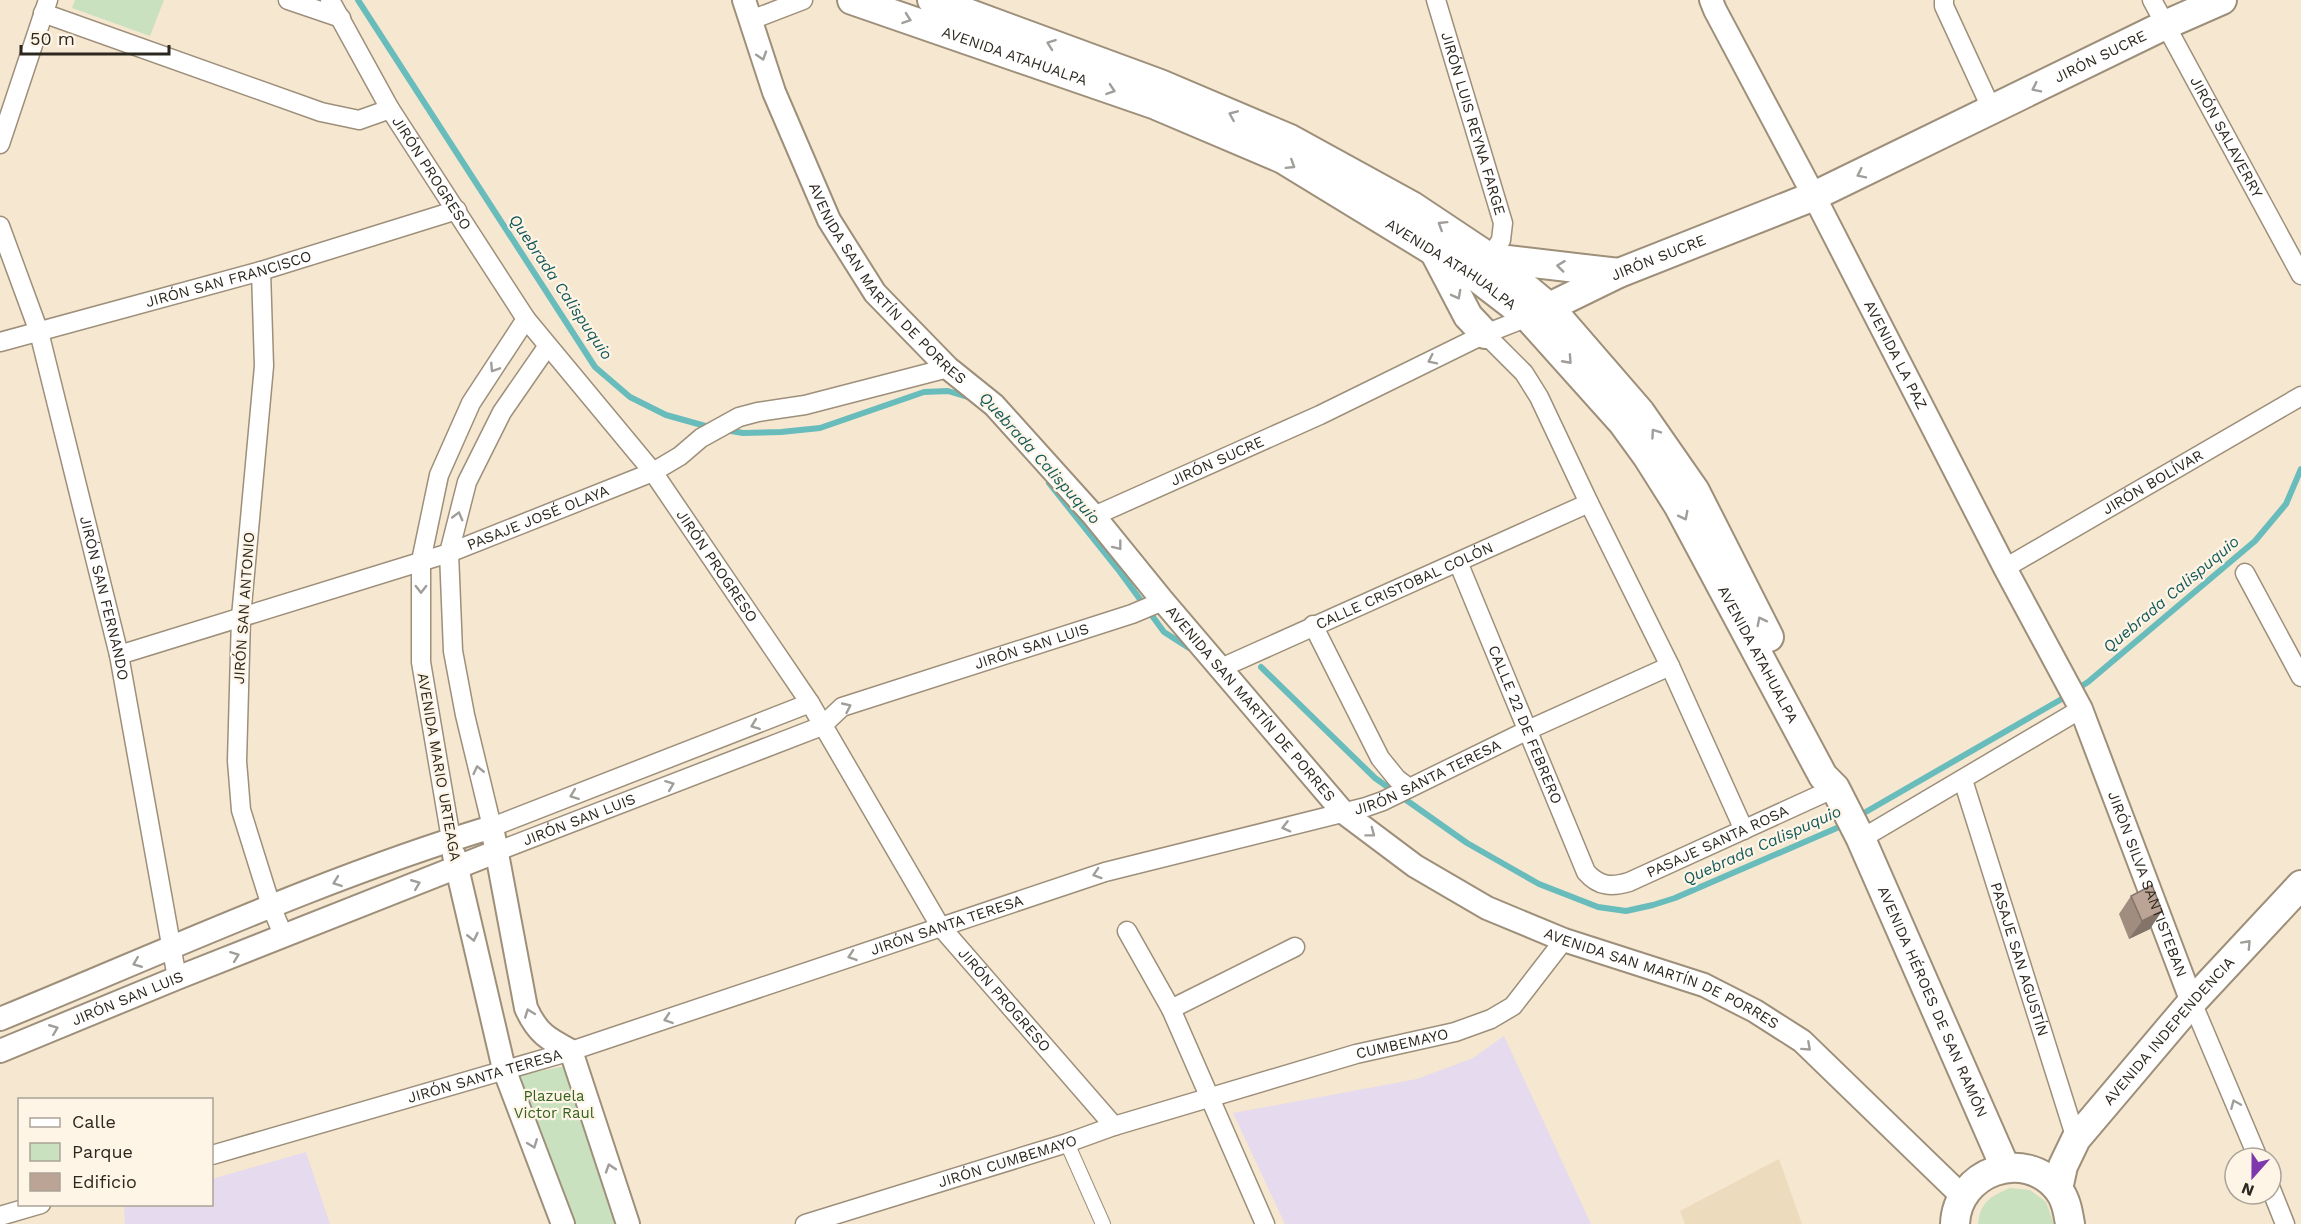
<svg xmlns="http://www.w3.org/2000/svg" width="2301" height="1224" font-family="'Work Sans',sans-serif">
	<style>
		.built { fill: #eddbbd }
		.education { fill: #e6daee }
		.green { fill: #c9e1bf }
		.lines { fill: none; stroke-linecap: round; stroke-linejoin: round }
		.stream { stroke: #69bcbc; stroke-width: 6 }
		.pedestrian-casing { stroke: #9d8f7a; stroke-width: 16 }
		.minor-casing { stroke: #9d8f7a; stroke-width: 21 }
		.tertiary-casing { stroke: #9d8f7a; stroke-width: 26 }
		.primary-casing { stroke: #9d8f7a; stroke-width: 32 }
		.pedestrian { stroke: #fff; stroke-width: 14 }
		.minor { stroke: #fff; stroke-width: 18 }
		.tertiary { stroke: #fff; stroke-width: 22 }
		.primary { stroke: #fff; stroke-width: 28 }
		.wall { fill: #a18d80 }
		.shaded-wall { fill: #837368 }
		.building { fill: #bba495; stroke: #837368; stroke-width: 1.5 }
		.oneway { stroke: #a09e9a }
		.labels { text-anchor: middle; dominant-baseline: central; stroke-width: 4.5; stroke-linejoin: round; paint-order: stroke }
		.street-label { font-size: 15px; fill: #2d281f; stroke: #fef5e7 }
		.park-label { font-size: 15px; fill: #34611d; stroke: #fef5e7 }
		.water-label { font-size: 16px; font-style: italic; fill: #12595a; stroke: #fef5e7 }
	</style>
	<rect width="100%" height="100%" fill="#f6e7d0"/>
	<path class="built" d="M 1779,1159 L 1802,1224 L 1685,1224 L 1680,1211 Z"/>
	<g class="education">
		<path d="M 1504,1036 L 1591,1224 L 1285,1224 L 1233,1113 L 1417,1079 L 1473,1058 Z"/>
		<path d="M 306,1152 L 330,1224 L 125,1224 L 124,1205 L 212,1204 L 212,1179 Z"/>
	</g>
	<g class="green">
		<path d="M 75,0 L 164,0 L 150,36 L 72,8 Z"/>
		<path d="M 576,1064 L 621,1224 L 559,1224 L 510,1077 Z"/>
		<path d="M 2010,1188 L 2030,1190 L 2046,1202 L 2054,1224 L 1978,1224 C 1980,1202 1991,1196 2010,1188 Z"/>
	</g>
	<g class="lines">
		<g class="stream">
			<path d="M 358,0 L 595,367 L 630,397 L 666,415 L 709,427"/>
			<path d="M 725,430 L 743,433 L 781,432 L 820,428 L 924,392 L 948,391 L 971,398"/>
			<path d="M 1049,483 L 1120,572 L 1164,632 L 1189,648"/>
			<path d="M 1261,667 L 1375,778 L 1467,843 L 1539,884 L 1598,907 L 1626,911 L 1653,905 L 1675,898 L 1846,824"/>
			<path d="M 1857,817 L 2060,700 L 2088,682 L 2255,541 L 2286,504 L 2301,469"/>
		</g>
		<defs>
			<path id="pedestrian" d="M 1067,1143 L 1103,1224"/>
			<g id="minor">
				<path d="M 288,0 L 341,18"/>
				<path id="s1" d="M 330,0 L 390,109 L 526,319 L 653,472 L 810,703 L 940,926 L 1114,1126"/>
				<path id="s2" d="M 1436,0 L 1503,223 L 1501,240 L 1485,265"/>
				<path d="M 1944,0 L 1944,6 L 1992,110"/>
				<path id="s3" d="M 2152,0 L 2301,275"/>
				<path d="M 43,13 L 321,112 L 359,120 L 390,109"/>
				<path d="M 751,20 L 803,0"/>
				<path d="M 0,144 L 48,0"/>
				<path id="s4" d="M 0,226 L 39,332 L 119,655 L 177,978"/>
				<path d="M 261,271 L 264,366 L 241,617 L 237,761 L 241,810 L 271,906 L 284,937"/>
				<path d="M 1485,334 L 1524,373 L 1539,397 L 1589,503 L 1670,666 L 1744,830"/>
				<path id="s5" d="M 0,342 L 261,271 L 457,210"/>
				<path d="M 547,347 L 502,412 L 467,482 L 449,553 L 453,651 L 465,715 L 492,827 L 810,703"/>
				<path id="s6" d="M 1094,516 L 1320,415 L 1485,334 L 1528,317"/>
				<path id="s7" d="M 1458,562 L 1586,872 C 1599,887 1612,887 1629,882 L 1835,788"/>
				<path id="s8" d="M 2005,568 L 2301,396"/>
				<path d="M 2245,573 L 2301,677"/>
				<path d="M 1313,625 L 1380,758 L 1397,779 L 1409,788"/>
				<path id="s9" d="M 119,655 L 449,553 L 653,472 L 680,456 L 701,438 L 739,417 L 758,412 L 805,405 L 948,368"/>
				<path id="s10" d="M 1221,668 L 1589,503"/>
				<path id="s11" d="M 1963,780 L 2076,1139"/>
				<path d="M 451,839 L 421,662 L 421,561 L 439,475 L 471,403 L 526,319"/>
				<path d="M 1861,839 L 2081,709"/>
				<path id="s12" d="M 498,851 L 822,726 L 842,707 L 1132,614 L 1163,601"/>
				<path d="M 1127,931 L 1171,1009 L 1265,1224"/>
				<path d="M 2192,1002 L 2258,1158"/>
				<path d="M 1171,1009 L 1295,947"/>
				<path id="s13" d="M 212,1155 L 571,1051 L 1105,872 L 1366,807 L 1383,801 L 1528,730 L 1670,666"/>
				<path d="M 2271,1189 L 2285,1224"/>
				<path d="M 0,1216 L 41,1204"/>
				<path id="s14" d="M 805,1224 L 1067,1143 L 1114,1126 L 1356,1054 L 1455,1032 L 1491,1019 L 1513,1006 L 1564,940"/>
			</g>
			<g id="tertiary">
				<path id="s15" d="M 744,0 L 774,92 L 829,220 L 875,293 L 948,368 L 994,405 L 1094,516 L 1163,601 L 1343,812 L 1415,866 L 1487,908 L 1564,940 L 1704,985 L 1755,1011 L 1802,1041 L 1962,1196"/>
				<path id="s16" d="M 1711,0 L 1715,10 L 1814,196 L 2005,568 L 2081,709 L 2192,1002"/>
				<path d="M 454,855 L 504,1069 L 563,1224"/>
				<path d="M 0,1019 C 162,953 323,878 492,827 L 526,1008 C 537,1033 548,1039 571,1051 L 628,1224"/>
				<path id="s17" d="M 0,1051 L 177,978 L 498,851"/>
			</g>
			<g id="primary">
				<path id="s18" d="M 852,0 L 1156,105 L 1283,159 L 1476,277 L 1528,317 L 1623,423 L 1647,456 L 1678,505 L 1823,776 L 1835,788 L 1861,839 L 2005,1167"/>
				<path d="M 932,0 L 1160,84 L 1290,139 L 1412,206 L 1490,258 L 1550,308 L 1640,412 L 1695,491 L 1769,637"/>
				<path d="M 1435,253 L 1468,316 L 1485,334"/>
				<path d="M 1490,258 L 1619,273"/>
				<path id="s19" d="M 1533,315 L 1619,273 L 1814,196 L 2165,25 L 2222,0"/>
				<path id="s20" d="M 2058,1189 L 2063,1166 L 2076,1139 L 2192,1002 L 2301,885"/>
				<path d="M 1955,1224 C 1957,1172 2024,1147 2058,1189 C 2066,1199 2068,1212 2070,1224"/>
			</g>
		</defs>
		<use href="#pedestrian" class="pedestrian-casing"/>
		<use href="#minor" class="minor-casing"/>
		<use href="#tertiary" class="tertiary-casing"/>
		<use href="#primary" class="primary-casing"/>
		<use href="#pedestrian" class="pedestrian"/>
		<use href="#minor" class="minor"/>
		<use href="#tertiary" class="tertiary"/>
		<use href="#primary" class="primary"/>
	</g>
	<path class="wall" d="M 2131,896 L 2150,929 L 2129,939 L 2119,914 Z"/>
	<path class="shaded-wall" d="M 2162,911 L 2150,929 L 2129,939 L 2142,921 Z"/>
	<path class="building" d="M 2152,885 L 2162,911 L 2142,921 L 2131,896 Z"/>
	<defs><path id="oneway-chevron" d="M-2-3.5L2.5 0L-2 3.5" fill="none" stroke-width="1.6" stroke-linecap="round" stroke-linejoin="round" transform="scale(1.5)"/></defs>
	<g class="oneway">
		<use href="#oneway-chevron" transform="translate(907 19) rotate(19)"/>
		<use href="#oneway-chevron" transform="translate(1051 44) rotate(-160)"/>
		<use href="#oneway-chevron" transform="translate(762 56) rotate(72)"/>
		<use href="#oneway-chevron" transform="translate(2036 88) rotate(154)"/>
		<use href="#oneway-chevron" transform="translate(1111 90) rotate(19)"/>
		<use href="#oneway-chevron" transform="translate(1233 115) rotate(-157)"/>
		<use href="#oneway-chevron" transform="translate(1291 165) rotate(32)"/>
		<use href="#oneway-chevron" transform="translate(1861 174) rotate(154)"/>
		<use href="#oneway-chevron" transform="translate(1442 225) rotate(-148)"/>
		<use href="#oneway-chevron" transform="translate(1561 266) rotate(-173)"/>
		<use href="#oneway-chevron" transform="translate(1457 295) rotate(62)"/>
		<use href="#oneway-chevron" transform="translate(1432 360) rotate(154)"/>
		<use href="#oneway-chevron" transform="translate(1568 360) rotate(48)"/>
		<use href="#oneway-chevron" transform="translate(494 368) rotate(123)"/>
		<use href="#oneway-chevron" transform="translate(1655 433) rotate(-125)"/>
		<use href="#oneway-chevron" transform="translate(458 516) rotate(-75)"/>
		<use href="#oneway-chevron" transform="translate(1684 516) rotate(63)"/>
		<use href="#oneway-chevron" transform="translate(1118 546) rotate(52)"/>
		<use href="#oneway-chevron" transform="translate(421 589) rotate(90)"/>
		<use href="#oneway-chevron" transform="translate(1761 621) rotate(-117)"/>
		<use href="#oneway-chevron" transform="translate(847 707) rotate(-25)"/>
		<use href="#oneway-chevron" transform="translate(755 725) rotate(159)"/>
		<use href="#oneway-chevron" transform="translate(478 770) rotate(-103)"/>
		<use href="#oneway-chevron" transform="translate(670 785) rotate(-21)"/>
		<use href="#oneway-chevron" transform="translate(574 795) rotate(159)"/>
		<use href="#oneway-chevron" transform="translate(1286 827) rotate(166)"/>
		<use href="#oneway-chevron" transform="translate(1371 833) rotate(37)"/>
		<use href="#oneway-chevron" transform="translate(1097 874) rotate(162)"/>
		<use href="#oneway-chevron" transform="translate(337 882) rotate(160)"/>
		<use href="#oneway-chevron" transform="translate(416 884) rotate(-22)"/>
		<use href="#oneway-chevron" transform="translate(473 937) rotate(77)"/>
		<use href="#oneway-chevron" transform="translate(2247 944) rotate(-47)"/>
		<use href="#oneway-chevron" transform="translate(235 956) rotate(-21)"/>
		<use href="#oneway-chevron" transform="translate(852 956) rotate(161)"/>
		<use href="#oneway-chevron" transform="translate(137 963) rotate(158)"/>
		<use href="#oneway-chevron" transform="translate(529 1013) rotate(-111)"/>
		<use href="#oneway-chevron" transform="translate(668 1019) rotate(161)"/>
		<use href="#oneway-chevron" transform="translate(54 1029) rotate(-22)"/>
		<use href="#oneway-chevron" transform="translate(1807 1047) rotate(42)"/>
		<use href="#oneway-chevron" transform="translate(2235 1104) rotate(-113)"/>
		<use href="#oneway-chevron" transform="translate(533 1144) rotate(69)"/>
		<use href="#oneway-chevron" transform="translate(610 1168) rotate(-108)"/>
	</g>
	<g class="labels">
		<g class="street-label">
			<text stroke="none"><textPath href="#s18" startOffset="172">AVENIDA ATAHUALPA</textPath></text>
			<text stroke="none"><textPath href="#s19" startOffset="624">JIRÓN SUCRE</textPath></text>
			<text stroke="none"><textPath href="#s2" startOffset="129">JIRÓN LUIS REYNA FARGE</textPath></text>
			<text stroke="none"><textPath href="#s3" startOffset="156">JIRÓN SALAVERRY</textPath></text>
			<text stroke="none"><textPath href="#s1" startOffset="201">JIRÓN PROGRESO</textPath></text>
			<text stroke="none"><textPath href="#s19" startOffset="138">JIRÓN SUCRE</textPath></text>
			<text stroke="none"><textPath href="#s18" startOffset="658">AVENIDA ATAHUALPA</textPath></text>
			<text stroke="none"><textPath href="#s5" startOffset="237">JIRÓN SAN FRANCISCO</textPath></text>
			<text stroke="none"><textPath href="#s15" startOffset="322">AVENIDA SAN MARTÍN DE PORRES</textPath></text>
			<text stroke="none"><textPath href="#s16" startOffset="400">AVENIDA LA PAZ</textPath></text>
			<text stroke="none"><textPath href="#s6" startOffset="135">JIRÓN SUCRE</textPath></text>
			<text stroke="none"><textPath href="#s8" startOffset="171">JIRÓN BOLÍVAR</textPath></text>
			<text stroke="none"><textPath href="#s9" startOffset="441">PASAJE JOSÉ OLAYA</textPath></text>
			<text stroke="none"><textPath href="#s1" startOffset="687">JIRÓN PROGRESO</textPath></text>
			<text stroke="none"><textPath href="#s10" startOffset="201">CALLE CRISTOBAL COLÓN</textPath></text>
			<text stroke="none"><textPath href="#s4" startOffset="387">JIRÓN SAN FERNANDO</textPath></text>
			<text transform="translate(244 608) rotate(-86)">JIRÓN SAN ANTONIO</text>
			<text stroke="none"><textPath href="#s12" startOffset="574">JIRÓN SAN LUIS</textPath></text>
			<text stroke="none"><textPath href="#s18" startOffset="1162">AVENIDA ATAHUALPA</textPath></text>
			<text stroke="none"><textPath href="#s15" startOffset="880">AVENIDA SAN MARTÍN DE PORRES</textPath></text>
			<text stroke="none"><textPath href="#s7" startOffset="176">CALLE 22 DE FEBRERO</textPath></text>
			<text transform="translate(439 767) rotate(80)">AVENIDA MARIO URTEAGA</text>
			<text stroke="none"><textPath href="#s13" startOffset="1274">JIRÓN SANTA TERESA</textPath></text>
			<text stroke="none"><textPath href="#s12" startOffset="87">JIRÓN SAN LUIS</textPath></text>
			<text stroke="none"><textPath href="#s7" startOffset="480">PASAJE SANTA ROSA</textPath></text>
			<text stroke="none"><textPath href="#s16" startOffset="987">JIRÓN SILVA SANTISTEBAN</textPath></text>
			<text stroke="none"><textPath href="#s13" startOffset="770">JIRÓN SANTA TERESA</textPath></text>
			<text stroke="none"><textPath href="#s11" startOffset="188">PASAJE SAN AGUSTÍN</textPath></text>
			<text stroke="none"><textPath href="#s15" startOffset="1384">AVENIDA SAN MARTÍN DE PORRES</textPath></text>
			<text stroke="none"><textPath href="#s17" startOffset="138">JIRÓN SAN LUIS</textPath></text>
			<text stroke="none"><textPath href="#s1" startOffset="1209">JIRÓN PROGRESO</textPath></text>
			<text stroke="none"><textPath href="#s18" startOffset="1552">AVENIDA HÉROES DE SAN RAMÓN</textPath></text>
			<text stroke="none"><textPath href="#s20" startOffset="196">AVENIDA INDEPENDENCIA</textPath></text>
			<text stroke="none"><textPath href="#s14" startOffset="624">CUMBEMAYO</textPath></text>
			<text stroke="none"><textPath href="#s13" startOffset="284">JIRÓN SANTA TERESA</textPath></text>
			<text stroke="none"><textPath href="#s14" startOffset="212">JIRÓN CUMBEMAYO</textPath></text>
		</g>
		<g class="park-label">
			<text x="554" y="1096">Plazuela<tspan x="554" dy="17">Victor Raul</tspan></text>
		</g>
		<g class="water-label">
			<text transform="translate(561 287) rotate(56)">Quebrada Calispuquio</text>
			<text transform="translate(1040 458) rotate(48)">Quebrada Calispuquio</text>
			<text transform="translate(2171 594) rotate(-40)">Quebrada Calispuquio</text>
			<text transform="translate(1762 845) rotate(-24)">Quebrada Calispuquio</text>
		</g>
	</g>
	<rect x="18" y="1098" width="195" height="108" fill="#fef5e7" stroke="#aaa397" stroke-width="1.5"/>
	<rect x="30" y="1118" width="30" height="9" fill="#ffffff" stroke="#aaa397" stroke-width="1.5"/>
	<text x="72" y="1128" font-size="18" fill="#2d281f">Calle</text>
	<rect x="30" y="1143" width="30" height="18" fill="#c9e1bf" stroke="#aaa397" stroke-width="1.5"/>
	<text x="72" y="1158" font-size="18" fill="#2d281f">Parque</text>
	<rect x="30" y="1173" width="30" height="18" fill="#bba495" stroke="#aaa397" stroke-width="1.5"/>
	<text x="72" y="1188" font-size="18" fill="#2d281f">Edificio</text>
	<g transform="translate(2253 1176) rotate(201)"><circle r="28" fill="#fef5e7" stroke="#aaa397" stroke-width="1.5"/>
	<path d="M0-4.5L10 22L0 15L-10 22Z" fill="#7f38ab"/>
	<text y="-9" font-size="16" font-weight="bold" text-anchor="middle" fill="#2d281f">N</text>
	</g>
	<path d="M21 45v9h148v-9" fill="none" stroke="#2d281f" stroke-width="3"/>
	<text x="30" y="45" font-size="18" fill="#2d281f" stroke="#fef5e7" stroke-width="4.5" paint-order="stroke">50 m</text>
</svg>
